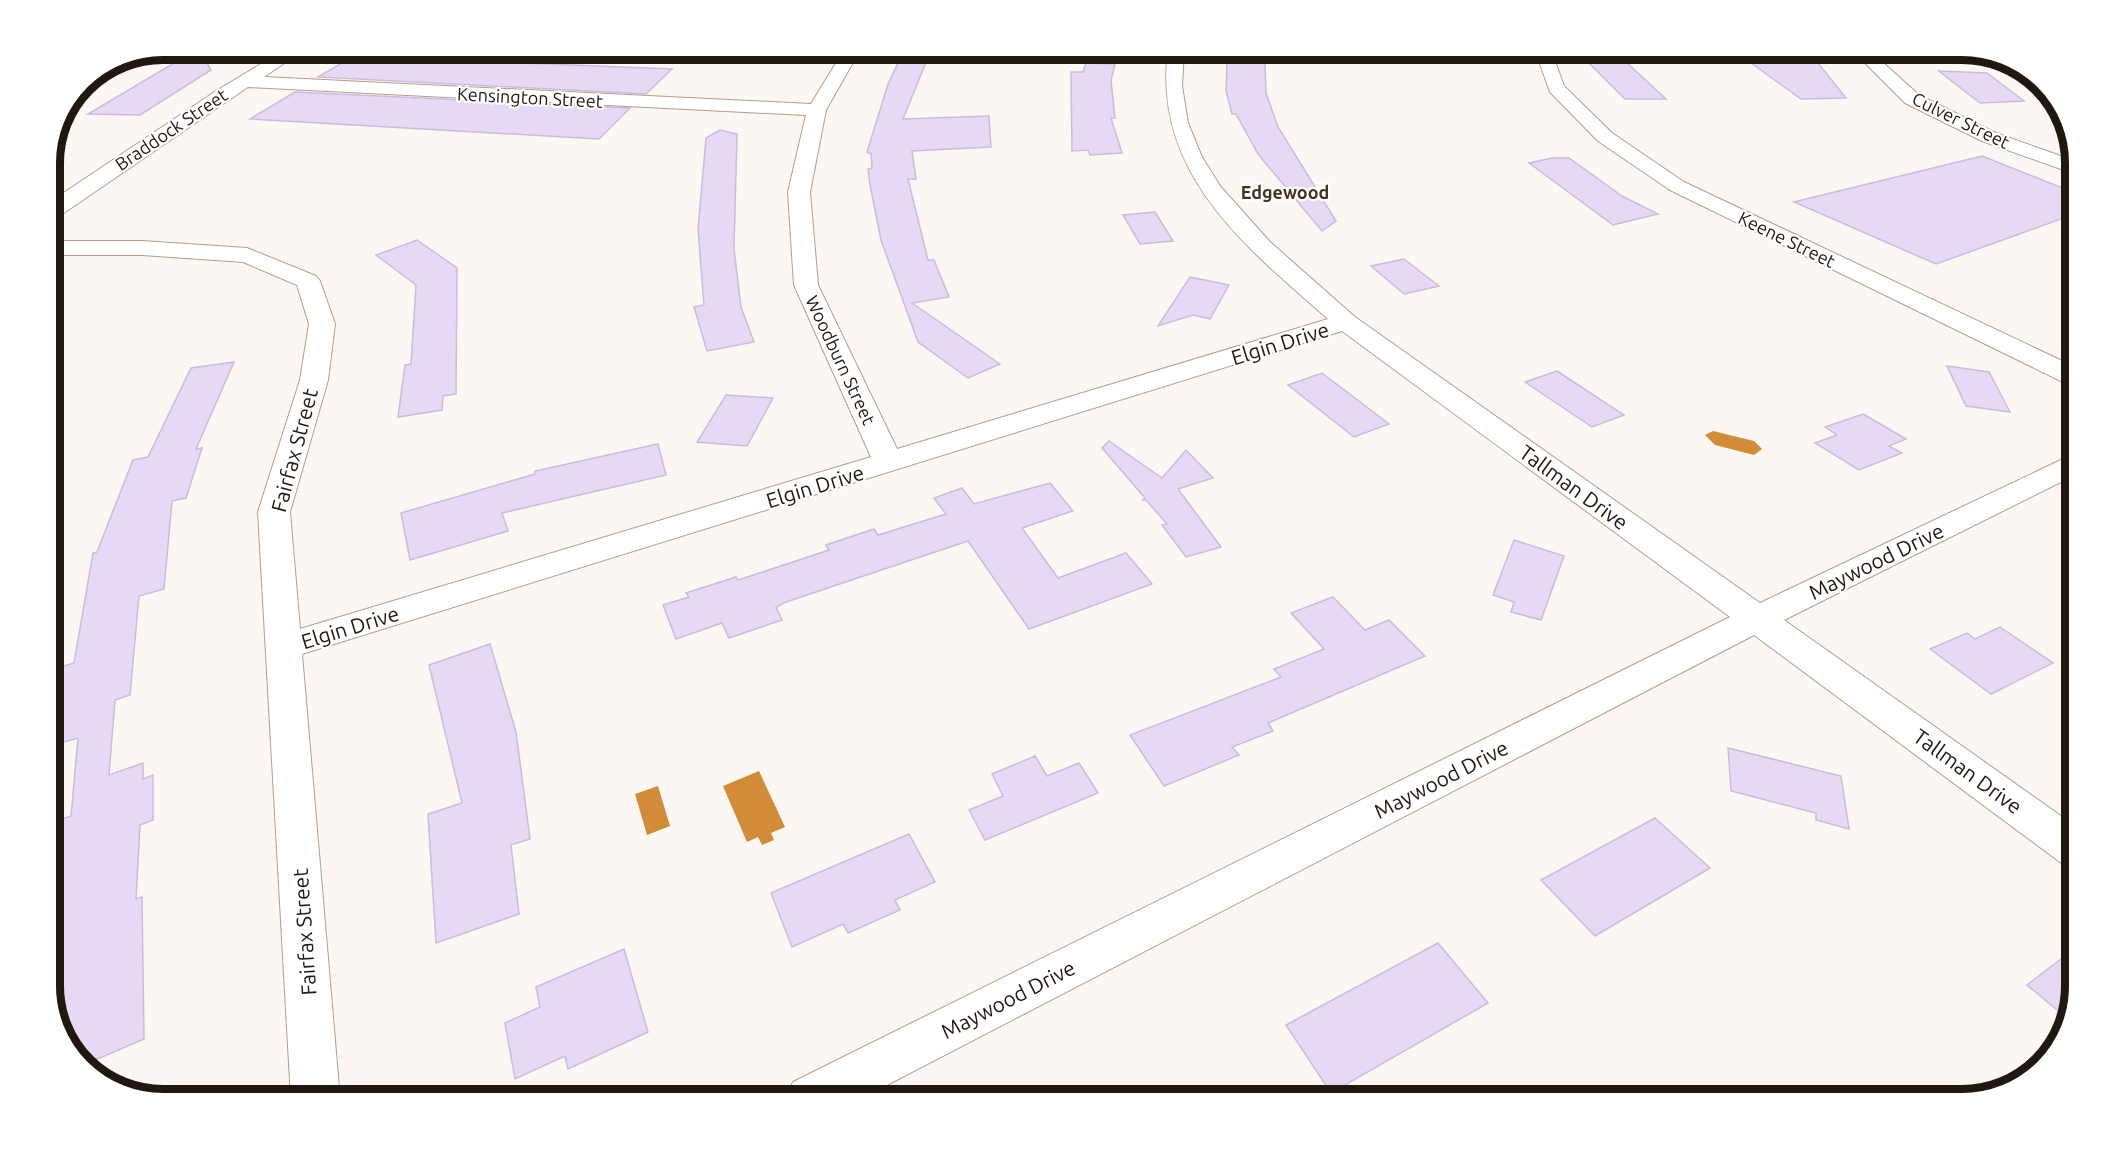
<svg xmlns="http://www.w3.org/2000/svg" width="2125" height="1149" font-family="Ubuntu,sans-serif">
	<style>
		.water { fill: #d28c38 }
		.building { fill: #e5d9f6; stroke: #c9bdda; stroke-width: 1.5 }
		.lines { fill: none; stroke-linecap: round; stroke-linejoin: round }
		.street-casing { stroke: #b59e88; stroke-width: 2 }
		.street { fill: #fff; fill-rule: evenodd }
		.labels { text-anchor: middle; dominant-baseline: central; stroke-width: 4.5; stroke-linejoin: round; paint-order: stroke }
		.far-street-label { font-size: 18px; fill: #20180f; stroke: #fff }
		.far-neighbourhood-label { font-size: 18px; font-weight: bold; fill: #44311e; stroke: #fff }
		.street-label { font-size: 21px; fill: #20180f; stroke: #fff }
		.rim { fill: none; stroke: #20180f; stroke-width: 8 }
	</style>
	<rect width="100%" height="100%" fill="#fcf7f2"/>
	<g class="water">
		<path d="M 1713,431 L 1754,441 L 1762,449 L 1754,455 L 1715,445 L 1705,435 Z"/>
		<path d="M 759,771 L 785,827 L 771,833 L 774,840 L 762,845 L 758,837 L 747,842 L 723,786 Z"/>
		<path d="M 658,786 L 670,826 L 647,835 L 635,794 Z"/>
	</g>
	<g class="building">
		<path d="M 196,50 L 199,50 L 211,70 L 140,115 L 88,114 Z"/>
		<path d="M 904,50 L 931,50 L 903,119 L 989,116 L 991,147 L 912,151 L 916,179 L 908,179 L 928,260 L 934,260 L 949,297 L 912,303 L 1000,364 L 968,378 L 918,342 L 881,240 L 870,185 L 868,169 L 872,168 L 871,154 L 867,152 L 888,84 Z"/>
		<path d="M 1576,50 L 1613,50 L 1666,99 L 1625,99 Z"/>
		<path d="M 1733,50 L 1808,54 L 1814,58 L 1846,98 L 1801,99 Z"/>
		<path d="M 354,56 L 446,60 L 672,69 L 646,94 L 318,77 Z"/>
		<path d="M 1227,61 L 1265,63 L 1266,93 L 1278,127 L 1336,221 L 1322,231 L 1258,154 L 1236,114 L 1232,114 L 1226,91 Z"/>
		<path d="M 1086,63 L 1115,64 L 1111,81 L 1115,118 L 1111,118 L 1122,153 L 1090,155 L 1088,150 L 1072,151 L 1071,72 L 1083,72 Z"/>
		<path d="M 1939,71 L 1987,73 L 2024,101 L 1980,103 Z"/>
		<path d="M 295,92 L 630,108 L 599,139 L 250,119 Z"/>
		<path d="M 720,130 L 737,134 L 734,249 L 741,307 L 754,342 L 707,351 L 694,307 L 704,305 L 698,229 L 706,138 Z"/>
		<path d="M 1982,156 L 2075,193 L 2075,214 L 1936,264 L 1794,202 Z"/>
		<path d="M 1552,158 L 1569,158 L 1622,196 L 1658,214 L 1613,225 L 1529,163 Z"/>
		<path d="M 1155,212 L 1173,241 L 1140,244 L 1123,215 Z"/>
		<path d="M 417,240 L 457,268 L 456,394 L 443,396 L 442,410 L 398,417 L 405,365 L 411,364 L 416,285 L 376,255 Z"/>
		<path d="M 1404,259 L 1439,286 L 1404,294 L 1371,266 Z"/>
		<path d="M 1190,277 L 1229,285 L 1210,319 L 1193,315 L 1158,326 Z"/>
		<path d="M 234,362 L 196,449 L 202,448 L 186,498 L 172,501 L 164,589 L 139,596 L 130,695 L 115,700 L 109,775 L 143,763 L 143,779 L 153,775 L 153,820 L 140,825 L 136,899 L 142,897 L 144,1039 L 86,1064 L 68,1049 L 51,998 L 62,852 L 50,856 L 50,823 L 71,816 L 78,738 L 50,746 L 50,670 L 74,663 L 93,553 L 97,552 L 133,460 L 148,457 L 191,368 Z"/>
		<path d="M 1947,366 L 1989,372 L 2010,412 L 1966,406 Z"/>
		<path d="M 1557,371 L 1624,415 L 1592,427 L 1525,382 Z"/>
		<path d="M 1322,373 L 1389,424 L 1354,437 L 1288,385 Z"/>
		<path d="M 726,395 L 773,398 L 747,446 L 697,442 Z"/>
		<path d="M 1863,414 L 1906,439 L 1889,446 L 1902,453 L 1859,470 L 1815,443 L 1837,435 L 1825,427 Z"/>
		<path d="M 1109,441 L 1162,478 L 1186,450 L 1213,478 L 1178,489 L 1221,547 L 1186,557 L 1162,525 L 1167,524 L 1146,500 L 1143,500 L 1145,498 L 1102,448 Z"/>
		<path d="M 658,444 L 666,475 L 502,513 L 508,531 L 410,560 L 401,513 L 535,474 L 535,471 Z"/>
		<path d="M 1050,483 L 1073,511 L 1022,528 L 1058,578 L 1126,553 L 1152,584 L 1029,629 L 968,541 L 786,602 L 776,607 L 782,620 L 729,638 L 722,623 L 676,639 L 663,605 L 689,597 L 686,593 L 736,577 L 738,580 L 829,550 L 826,545 L 874,529 L 878,535 L 946,514 L 934,498 L 962,488 L 974,504 Z"/>
		<path d="M 1514,540 L 1564,556 L 1541,620 L 1511,612 L 1514,602 L 1493,595 Z"/>
		<path d="M 1333,597 L 1365,630 L 1389,620 L 1425,656 L 1268,723 L 1273,731 L 1232,747 L 1239,755 L 1164,786 L 1130,735 L 1281,677 L 1274,669 L 1324,649 L 1291,613 Z"/>
		<path d="M 2000,627 L 2053,663 L 1991,694 L 1930,649 L 1967,633 L 1975,639 Z"/>
		<path d="M 490,644 L 516,732 L 530,839 L 511,845 L 519,914 L 436,943 L 428,814 L 462,803 L 429,665 Z"/>
		<path d="M 1728,748 L 1841,776 L 1849,829 L 1816,820 L 1816,813 L 1731,791 Z"/>
		<path d="M 1035,756 L 1047,776 L 1079,763 L 1098,793 L 985,840 L 969,810 L 1003,796 L 992,774 Z"/>
		<path d="M 1655,818 L 1710,868 L 1595,936 L 1541,880 Z"/>
		<path d="M 909,834 L 935,882 L 895,900 L 900,910 L 848,933 L 843,924 L 792,947 L 771,893 Z"/>
		<path d="M 1438,943 L 1488,1003 L 1331,1093 L 1286,1025 Z"/>
		<path d="M 624,949 L 648,1032 L 568,1069 L 565,1056 L 515,1079 L 505,1023 L 540,1007 L 536,987 Z"/>
		<path d="M 2061,959 L 2075,970 L 2076,986 L 2068,1019 L 2027,985 Z"/>
	</g>
	<g class="lines">
		<defs>
			<g id="street">
				<path d="M 284,50 L 303,50 L 264,77 L 811,104 L 844,50 L 860,50 L 826,110 L 810,192 L 818,285 L 897,449 L 1328,319 C 1245,246 1152,173 1168,50 L 1184,50 L 1182,86 L 1188,123 L 1202,157 L 1220,186 L 1270,242 L 1355,317 L 1760,603 L 2065,458 L 2075,455 L 2075,475 L 1784,620 L 2075,826 L 2075,867 L 2060,862 L 1754,635 L 860,1099 L 786,1099 L 793,1082 L 1730,617 L 1342,331 L 302,654 L 340,1099 L 291,1099 L 258,512 L 300,380 L 309,324 L 297,285 L 243,262 L 142,255 L 50,255 L 50,241 L 142,241 L 247,248 L 316,276 L 320,281 L 335,324 L 328,380 L 290,512 L 300,629 L 871,457 L 794,285 L 788,192 L 806,115 L 248,87 L 58,217 L 50,219 L 50,202 L 216,91 Z"/>
				<path d="M 1535,50 L 1551,50 L 1564,86 L 1612,133 L 1684,182 L 2075,367 L 2075,385 L 2065,383 L 1670,190 L 1598,141 L 1550,92 Z"/>
				<path d="M 1852,50 L 1869,50 L 1919,95 L 1996,133 L 2075,161 L 2075,174 L 1982,141 L 1905,103 Z"/>
			</g>
		</defs>
		<use href="#street" class="street-casing"/>
		<use href="#street" class="street"/>
	</g>
	<g class="labels">
		<g class="far-street-label">
			<text transform="translate(530 97) rotate(3)">Kensington Street</text>
			<text transform="translate(1961 120) rotate(26)">Culver Street</text>
			<text transform="translate(171 129) rotate(-34)">Braddock Street</text>
			<text transform="translate(1787 239) rotate(26)">Keene Street</text>
			<text transform="translate(841 360) rotate(65)">Woodburn Street</text>
		</g>
		<g class="far-neighbourhood-label">
			<text x="1285" y="192">Edgewood</text>
		</g>
		<g class="street-label">
			<text transform="translate(1280 343) rotate(-17)">Elgin Drive</text>
			<text transform="translate(294 450) rotate(-75)">Fairfax Street</text>
			<text transform="translate(815 486) rotate(-17)">Elgin Drive</text>
			<text transform="translate(1574 487) rotate(36)">Tallman Drive</text>
			<text transform="translate(1876 561) rotate(-26)">Maywood Drive</text>
			<text transform="translate(350 627) rotate(-17)">Elgin Drive</text>
			<text transform="translate(1968 771) rotate(36)">Tallman Drive</text>
			<text transform="translate(1441 779) rotate(-27)">Maywood Drive</text>
			<text transform="translate(304 932) rotate(-94)">Fairfax Street</text>
			<text transform="translate(1008 999) rotate(-27)">Maywood Drive</text>
		</g>
	</g>
	<path d="M0 0H2125V1149H0ZM163 60H1962A103 103 0 0 1 2065 163V986A103 103 0 0 1 1962 1089H163A103 103 0 0 1 60 986V163A103 103 0 0 1 163 60Z" fill="#fff" fill-rule="evenodd"/>
	<path class="rim" d="M163 60H1962A103 103 0 0 1 2065 163V986A103 103 0 0 1 1962 1089H163A103 103 0 0 1 60 986V163A103 103 0 0 1 163 60Z"/>
</svg>
